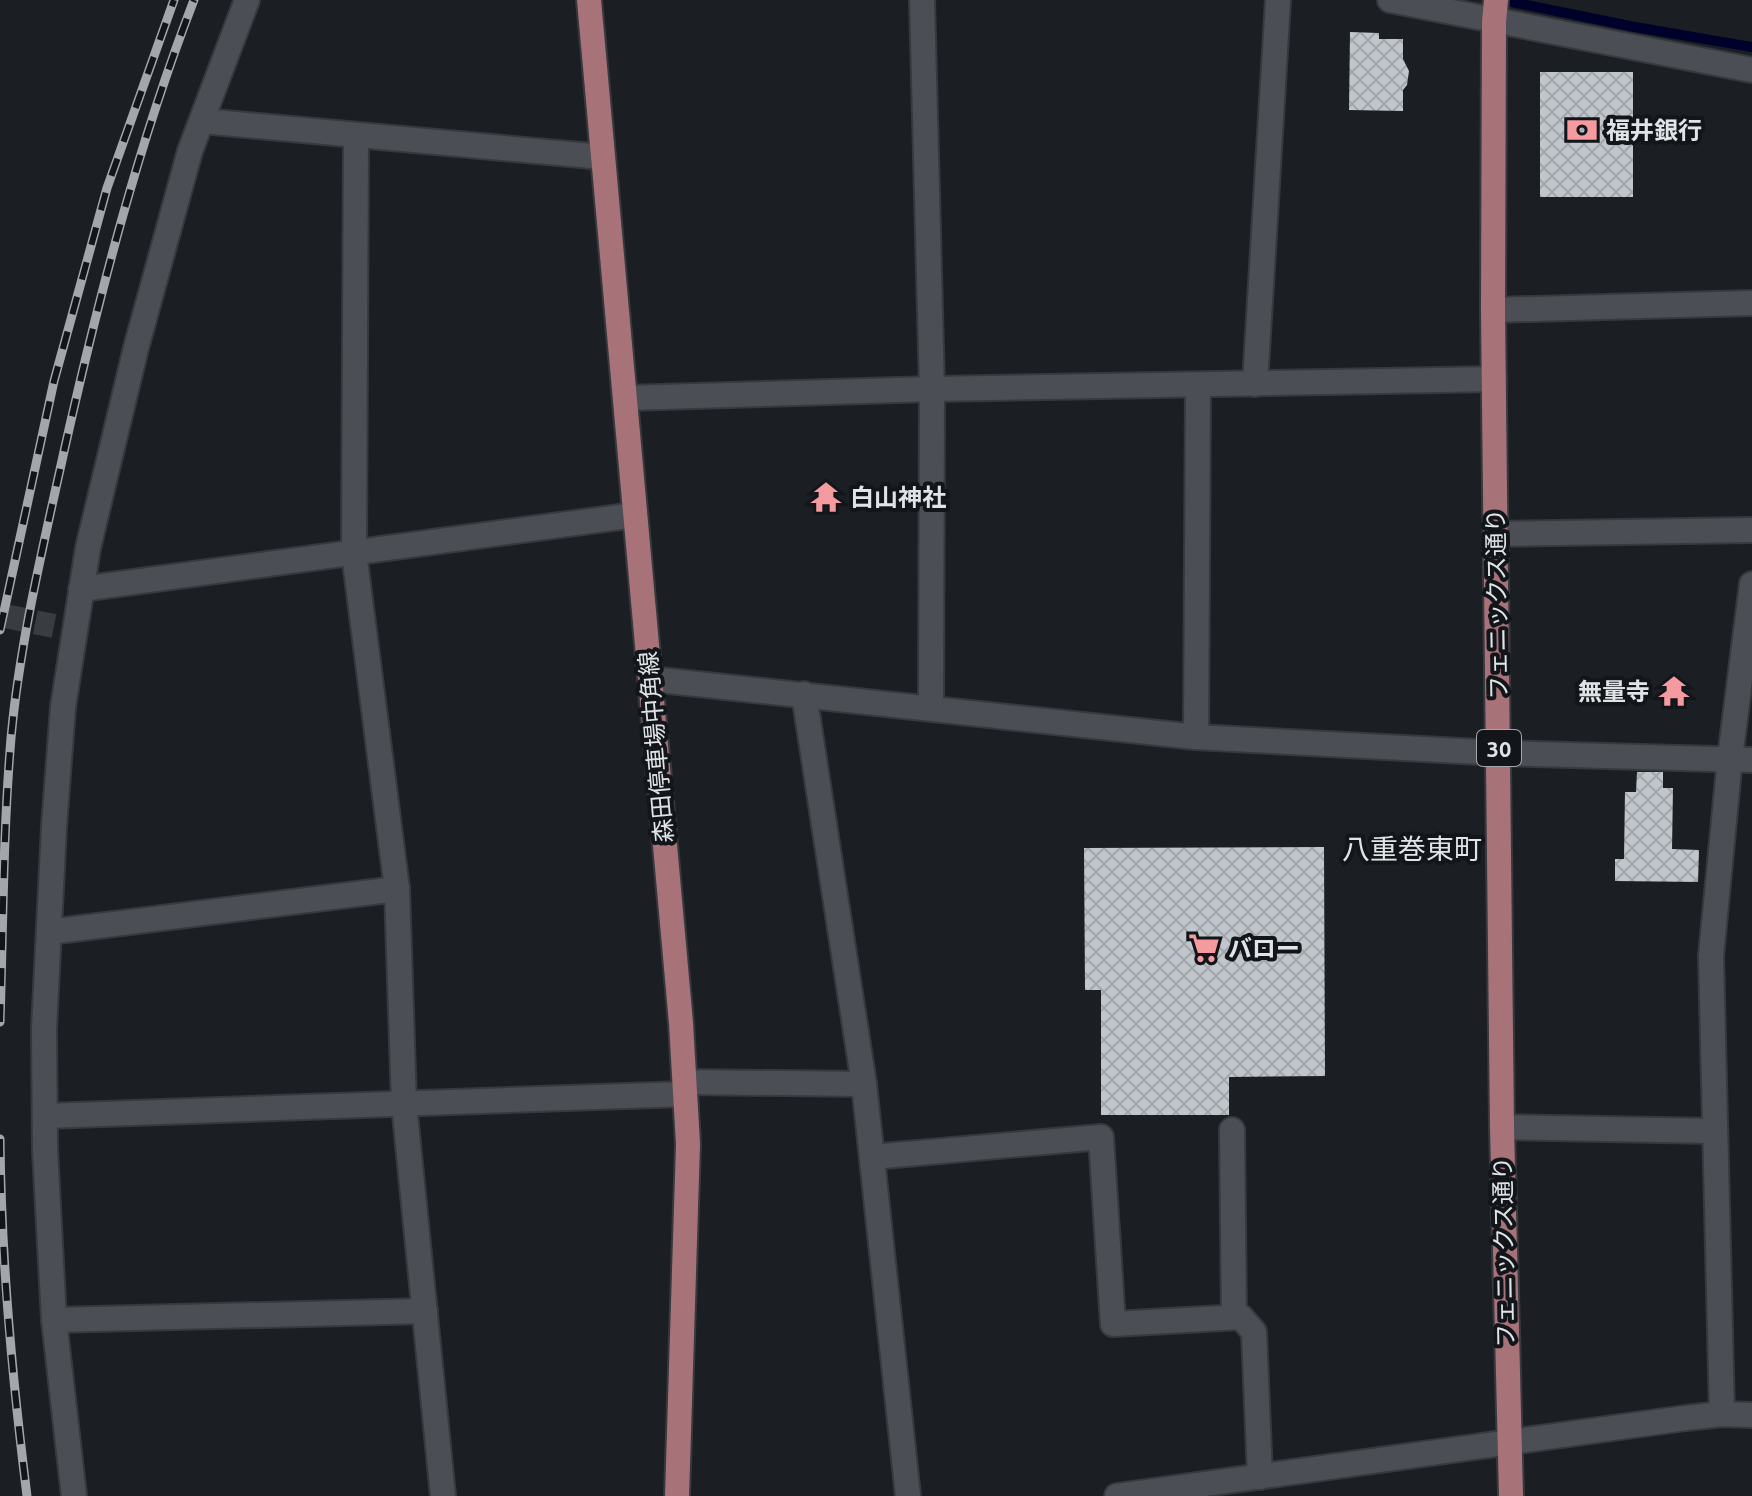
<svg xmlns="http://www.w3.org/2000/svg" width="1752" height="1496" font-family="Ubuntu,'Noto Sans JP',sans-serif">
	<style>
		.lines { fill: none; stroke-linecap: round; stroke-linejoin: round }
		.stream { stroke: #00012b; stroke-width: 10 }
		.building { fill: url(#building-cross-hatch) }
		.minor-tunnel { stroke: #393d41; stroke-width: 24; stroke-dasharray: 24 12; stroke-linecap: butt }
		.minor-casing { stroke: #36393d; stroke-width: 28 }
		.major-casing { stroke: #36393d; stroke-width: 28 }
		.minor { stroke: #4b4f55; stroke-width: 24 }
		.major { stroke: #a77378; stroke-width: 24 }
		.rail-casing { stroke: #a3a6aa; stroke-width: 9 }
		.rail { stroke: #12161a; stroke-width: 6; stroke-dasharray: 18; stroke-linecap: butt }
		.labels { text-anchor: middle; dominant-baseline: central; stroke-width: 8; stroke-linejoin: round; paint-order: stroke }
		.shield { fill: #12161a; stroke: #a3a6aa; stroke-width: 2 }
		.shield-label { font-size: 22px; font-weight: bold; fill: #e1e4e7 }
		.poi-label { font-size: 24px; font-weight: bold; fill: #e1e4e7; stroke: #12161a; text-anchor: start }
		.street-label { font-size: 24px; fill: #e1e4e7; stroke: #12161a }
		.quarter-label { font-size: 28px; fill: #e1e4e7; stroke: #12161a }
	</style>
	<defs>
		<pattern id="building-cross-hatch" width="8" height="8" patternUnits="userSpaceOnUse" patternTransform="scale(2)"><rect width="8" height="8" fill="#c0c6cc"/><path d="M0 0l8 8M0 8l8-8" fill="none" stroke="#a1a6aa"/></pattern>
	</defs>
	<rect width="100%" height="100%" fill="#1b1f24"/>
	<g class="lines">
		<path class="stream" d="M 1502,0 L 1635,27 L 1752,47"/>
	</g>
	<g class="building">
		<path d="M 1350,32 L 1379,33 L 1379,39 L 1403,39 L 1403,59 L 1409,71 L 1407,85 L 1403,90 L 1403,111 L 1349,110 Z"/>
		<rect x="1540" y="72" width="93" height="125"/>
		<path d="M 1637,772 L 1663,772 L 1663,788 L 1673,788 L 1672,849 L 1699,850 L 1698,882 L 1615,881 L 1615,859 L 1624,859 L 1625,792 L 1636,792 Z"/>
		<path d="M 1324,847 L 1325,1076 L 1229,1077 L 1229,1115 L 1101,1115 L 1101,990 L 1085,990 L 1084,848 Z"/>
	</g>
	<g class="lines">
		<path class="minor-tunnel" d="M 0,615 L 54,626"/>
		<defs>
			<g id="minor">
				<path d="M 922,0 L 932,389 L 931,707"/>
				<path d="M 1390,0 L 1752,70"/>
				<path d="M 202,121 L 603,157"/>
				<path d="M 356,135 L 354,553 L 397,889 L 404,1104 L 443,1496"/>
				<path d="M 1493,310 L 1752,303"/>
				<path d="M 1255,384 L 1278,0"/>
				<path d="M 625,398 L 932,389 L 1494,379"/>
				<path d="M 1496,534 L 1752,530"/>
				<path d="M 81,589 L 635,515"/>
				<path d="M 650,679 L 1196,737 L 1499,753 L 1752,760"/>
				<path d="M 804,694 L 864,1084 L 908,1496"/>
				<path d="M 1196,737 L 1198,385"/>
				<path d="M 49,932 L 397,889"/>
				<path d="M 685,1082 L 864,1084"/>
				<path d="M 45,1116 L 685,1094"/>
				<path d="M 1502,1127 L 1715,1131"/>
				<path d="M 1232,1130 L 1234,1317"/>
				<path d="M 872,1157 L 1101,1137 L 1113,1324 L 1241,1317 L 1254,1332 L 1260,1477"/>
				<path d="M 54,1320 L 425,1311"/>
				<path d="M 1722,1414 L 1711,956 L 1730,758 L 1752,584"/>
				<path d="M 74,1496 L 54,1320 L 45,1150 L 44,1029 L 54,827 L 63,707 L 88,548 L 136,348 L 190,151 L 247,0"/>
				<path d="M 1117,1496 L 1686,1418 L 1722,1414 L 1752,1415"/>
			</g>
			<g id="major">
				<path d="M 589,0 L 681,1023 L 688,1144 L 677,1496"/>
				<path d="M 1496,0 L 1494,22 L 1493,310 L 1502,1127 L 1511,1496"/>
			</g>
		</defs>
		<use href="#minor" class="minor-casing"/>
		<use href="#major" class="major-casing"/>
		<use href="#minor" class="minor"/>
		<use href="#major" class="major"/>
		<defs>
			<g id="rail">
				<path d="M 0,630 L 54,381 L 107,188 L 174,0"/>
				<path d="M 0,1022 C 3,928 3,833 11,738 C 20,640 44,543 65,447 C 99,296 138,145 194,0"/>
				<path d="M 0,1139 C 1,1258 12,1377 27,1496"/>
			</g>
		</defs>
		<use href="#rail" class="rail-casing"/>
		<use href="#rail" class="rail"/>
	</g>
	<defs>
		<symbol id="bank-bare" viewBox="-9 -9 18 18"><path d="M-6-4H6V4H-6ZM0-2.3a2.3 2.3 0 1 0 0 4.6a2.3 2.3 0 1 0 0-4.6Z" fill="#f59b9f" stroke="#12161a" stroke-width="2.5" paint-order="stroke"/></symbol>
		<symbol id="temple-bare" viewBox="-9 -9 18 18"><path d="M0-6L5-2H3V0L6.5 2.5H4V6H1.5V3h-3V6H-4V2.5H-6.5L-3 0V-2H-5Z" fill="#f59b9f" stroke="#12161a" stroke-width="2.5" paint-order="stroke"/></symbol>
		<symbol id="supermarket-bare" viewBox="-9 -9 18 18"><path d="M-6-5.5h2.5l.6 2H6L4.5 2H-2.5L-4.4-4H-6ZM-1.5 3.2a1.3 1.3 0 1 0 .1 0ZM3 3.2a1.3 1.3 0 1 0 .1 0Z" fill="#f59b9f" stroke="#12161a" stroke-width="2.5" paint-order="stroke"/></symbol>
	</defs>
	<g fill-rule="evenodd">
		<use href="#bank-bare" x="1560" y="108" width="44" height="44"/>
		<use href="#temple-bare" x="804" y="475" width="44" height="44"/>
		<use href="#temple-bare" x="1652" y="669" width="44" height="44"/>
		<use href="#supermarket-bare" x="1182" y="926" width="44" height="44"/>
	</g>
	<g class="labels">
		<rect class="shield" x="1477" y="730" width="44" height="36" rx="6"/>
		<g class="shield-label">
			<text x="1499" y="748">30</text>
		</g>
		<g class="poi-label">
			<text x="1606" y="130">福井銀行</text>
			<text x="850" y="497">白山神社</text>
			<text x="1650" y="691" text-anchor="end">無量寺</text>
			<text x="1228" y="948">バロー</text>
		</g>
		<g class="street-label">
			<text transform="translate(1497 604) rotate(-91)">フェニックス通り</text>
			<text transform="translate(656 747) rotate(-95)">森田停車場中角線</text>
			<text transform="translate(1504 1252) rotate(-91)">フェニックス通り</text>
		</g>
		<g class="quarter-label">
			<text x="1412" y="848">八重巻東町</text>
		</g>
	</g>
</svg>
